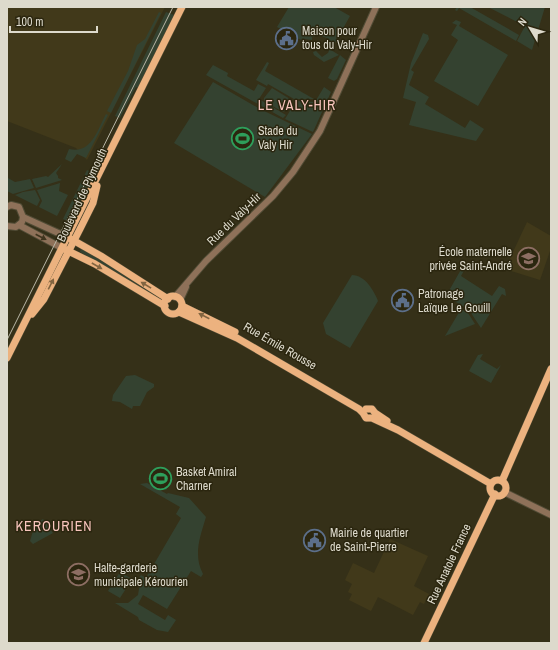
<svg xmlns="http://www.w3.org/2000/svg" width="558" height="650" font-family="'Archivo Narrow',sans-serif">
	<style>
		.built { fill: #41391a }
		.green { fill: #344230 }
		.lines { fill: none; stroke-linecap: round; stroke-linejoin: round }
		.minor-casing { stroke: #504b35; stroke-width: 8 }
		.major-casing { stroke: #504b35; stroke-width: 8 }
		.minor { stroke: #8e7159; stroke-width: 6 }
		.major { stroke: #ecb27f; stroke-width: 7 }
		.tram { stroke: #bab7a7; stroke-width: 1 }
		.oneway { fill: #3f351e }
		.oneway2 { fill: #826541 }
		.labels { text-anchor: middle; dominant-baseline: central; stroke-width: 3; stroke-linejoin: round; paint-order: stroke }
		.poi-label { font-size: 12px; fill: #dddacc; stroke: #2b260f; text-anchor: start }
		.street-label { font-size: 12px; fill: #dddacc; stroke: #2b260f }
		.quarter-label { font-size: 14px; letter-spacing: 1px; fill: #f8c5bd; stroke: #2b260f }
	</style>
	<rect width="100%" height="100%" fill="#353018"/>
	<g class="built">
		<path d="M 7,7 L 165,7 L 87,160 L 76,148 L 7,121 Z"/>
		<path d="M 527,222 L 551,236 L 551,248 L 540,280 L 505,269 Z"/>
		<path d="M 390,539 L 428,556 L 414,586 L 429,594 L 424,604 L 420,602 L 413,615 L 378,597 L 371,611 L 349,600 L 352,594 L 348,592 L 352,584 L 345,580 L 353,563 L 374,573 Z"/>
	</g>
	<g class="green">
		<path d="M 289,7 L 334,7 L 350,16 L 331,50 L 339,55 L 324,62 L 314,55 L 313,52 L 316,51 L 322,57 L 328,53 L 330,48 L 329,39 L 319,35 L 312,37 L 312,40 L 305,39 L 305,42 L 277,27 Z"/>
		<path d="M 457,7 L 470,7 L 519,35 L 516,41 L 459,8 L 457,11 L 455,10 Z"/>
		<path d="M 488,7 L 545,7 L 532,50 L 517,41 L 525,26 Z"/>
		<path d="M 159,12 L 161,13 L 111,113 L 107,111 L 128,71 L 137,45 L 145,39 Z"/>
		<path d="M 166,12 L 174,15 L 138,88 L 136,87 L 120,118 L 115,116 Z"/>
		<path d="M 456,20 L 461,22 L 459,26 L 508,55 L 478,106 L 434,81 L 458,40 L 451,35 L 457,25 L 452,23 Z"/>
		<path d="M 423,33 L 428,35 L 429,39 L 411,70 L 414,72 L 409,85 L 429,97 L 425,104 L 465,128 L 470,120 L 484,129 L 476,141 L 409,125 L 416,102 L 403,98 L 411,63 Z"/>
		<path d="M 340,55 L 346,60 L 337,79 L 334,81 L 328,78 Z"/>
		<path d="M 267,62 L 269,63 L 265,71 L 314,99 L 294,99 L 268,84 L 267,86 L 256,80 Z"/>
		<path d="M 213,65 L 228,73 L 227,76 L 254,91 L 258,84 L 266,88 L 259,99 L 286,115 L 283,118 L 206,75 Z"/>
		<path d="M 213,82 L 260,109 L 312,134 L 265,197 L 174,143 Z"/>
		<path d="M 324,87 L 331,92 L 313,132 L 285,119 L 296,101 L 315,102 Z"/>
		<path d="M 272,88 L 290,99 L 285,111 L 283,112 L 264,101 L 264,98 Z"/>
		<path d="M 106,114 L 108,115 L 86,158 L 77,154 L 71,162 L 65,159 L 69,149 C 92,154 97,130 106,114 Z"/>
		<path d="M 62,164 L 56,173 L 58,176 L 58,178 L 62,180 L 36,188 L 32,179 L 46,176 L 48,177 Z"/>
		<path d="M 87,170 L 95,174 L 70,222 L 63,219 Z"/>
		<path d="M 8,178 L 15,182 L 30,179 L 34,188 L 13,194 L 7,191 Z"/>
		<path d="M 60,183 L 59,191 L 68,195 L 57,216 L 39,207 L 42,201 L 37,190 Z"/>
		<path d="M 35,190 L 40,200 L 37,206 L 15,195 L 23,192 Z"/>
		<path d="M 81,248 L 157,294 L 155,297 L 80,252 Z"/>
		<path d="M 463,266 L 466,267 L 461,276 L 492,296 L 499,286 L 505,289 L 506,296 L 502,294 L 481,328 L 469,310 L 446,296 Z"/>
		<path d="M 352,275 C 365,275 374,291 378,301 L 350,348 L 326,334 L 323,323 Z"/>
		<path d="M 461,309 L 468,313 L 475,324 L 445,336 Z"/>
		<path d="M 483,354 L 480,359 L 497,369 L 501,365 L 491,383 L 469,371 L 478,355 Z"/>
		<path d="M 135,375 L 154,384 L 154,387 L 147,392 L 140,406 L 133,406 L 132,409 L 120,402 L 112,401 L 113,395 L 126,376 Z"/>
		<path d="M 155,468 L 173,479 L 166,490 L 148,479 Z"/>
		<path d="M 147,483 L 167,494 L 168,493 L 189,498 L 206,517 C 200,537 193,555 203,574 L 201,577 L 191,571 L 167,609 L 143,595 L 138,604 L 165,620 L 168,615 L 176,620 L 168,632 L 157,630 L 139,620 L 138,617 L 115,603 L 128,603 L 138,595 L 140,583 L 138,579 L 141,575 L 146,578 L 147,576 L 181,518 L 176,514 L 180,507 L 140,484 Z"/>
		<path d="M 43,519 L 53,533 L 33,544 L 30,541 C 33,532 34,523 43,519 Z"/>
		<path d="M 120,572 L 132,579 L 120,598 L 108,591 Z"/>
	</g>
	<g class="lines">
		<defs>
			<g id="minor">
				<path d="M 7,207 L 11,205 L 19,207 L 23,217 L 22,222 L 16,227 L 7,226"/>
				<path d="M 23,217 L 67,237"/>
				<path d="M 19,225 L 62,248"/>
				<path d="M 175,297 L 206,261 L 273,196 L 293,172 L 320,131 L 376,7"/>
				<path d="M 180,300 L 186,287"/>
				<path d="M 504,492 L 551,515"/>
			</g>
			<g id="major">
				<path d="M 71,239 L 101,256 L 168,299"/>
				<path d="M 64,249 L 95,264 L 165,306"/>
				<circle cx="173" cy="305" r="9"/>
				<path d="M 182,306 L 235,332"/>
				<path d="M 179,312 L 237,338 L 359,409 L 363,413 L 366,418 L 372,418 L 398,430 L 491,484"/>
				<path d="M 32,314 L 44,299 L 80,229 L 93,203 L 97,186"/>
				<path d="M 7,358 L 182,7"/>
				<path d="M 366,409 L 372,409 L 375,413 L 387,421"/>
				<circle cx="498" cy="488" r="8"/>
				<path d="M 502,481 L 551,369"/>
				<path d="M 424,643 L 495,494"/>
			</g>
		</defs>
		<use href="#minor" class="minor-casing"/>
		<use href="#major" class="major-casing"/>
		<use href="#minor" class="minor"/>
		<use href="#major" class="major"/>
		<path class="tram" d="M 7,340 L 173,7"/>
	</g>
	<defs><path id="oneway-solid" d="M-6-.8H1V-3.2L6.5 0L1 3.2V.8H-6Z"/></defs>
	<use class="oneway" href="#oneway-solid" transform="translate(41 237) rotate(27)"/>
	<g class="oneway2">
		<use href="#oneway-solid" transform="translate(97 266) rotate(30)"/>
		<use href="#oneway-solid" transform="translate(51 284) rotate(-63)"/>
		<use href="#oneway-solid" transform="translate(146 285) rotate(-149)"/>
		<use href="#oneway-solid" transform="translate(204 316) rotate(-153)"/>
	</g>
	<defs>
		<symbol id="civic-ring" viewBox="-11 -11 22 22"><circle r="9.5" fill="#2b260f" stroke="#5c6f8a" stroke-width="1.5"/><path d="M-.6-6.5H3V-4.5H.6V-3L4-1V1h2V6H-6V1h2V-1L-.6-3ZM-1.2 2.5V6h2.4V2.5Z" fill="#5c6f8a"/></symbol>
		<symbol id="stadium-ring" viewBox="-11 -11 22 22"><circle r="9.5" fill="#2b260f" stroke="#2e9e5b" stroke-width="1.5"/><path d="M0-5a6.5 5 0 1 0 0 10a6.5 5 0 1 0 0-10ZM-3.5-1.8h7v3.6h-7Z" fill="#2e9e5b"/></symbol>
		<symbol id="school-ring" viewBox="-11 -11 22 22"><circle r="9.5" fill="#2b260f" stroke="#8d6e63" stroke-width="1.5"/><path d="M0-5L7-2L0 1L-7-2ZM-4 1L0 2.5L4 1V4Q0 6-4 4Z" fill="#8d6e63"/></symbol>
	</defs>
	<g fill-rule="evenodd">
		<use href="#civic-ring" x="274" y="26" width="25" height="25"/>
		<use href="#stadium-ring" x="230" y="126" width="25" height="25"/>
		<use href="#school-ring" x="516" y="246" width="25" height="25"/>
		<use href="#civic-ring" x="390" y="288" width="25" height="25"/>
		<use href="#stadium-ring" x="148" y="466" width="25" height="25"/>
		<use href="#civic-ring" x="302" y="528" width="25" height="25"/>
		<use href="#school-ring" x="66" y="562" width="25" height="25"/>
	</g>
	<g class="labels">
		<g class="poi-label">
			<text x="302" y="31">Maison pour<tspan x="302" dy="14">tous du Valy-Hir</tspan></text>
			<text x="258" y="131">Stade du<tspan x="258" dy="14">Valy Hir</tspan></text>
			<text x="512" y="252" text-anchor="end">École maternelle<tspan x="512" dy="14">privée Saint-André</tspan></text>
			<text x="418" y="294">Patronage<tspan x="418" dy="14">Laïque Le Gouill</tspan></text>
			<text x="176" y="472">Basket Amiral<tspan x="176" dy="14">Charner</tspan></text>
			<text x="330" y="533">Mairie de quartier<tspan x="330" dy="14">de Saint-Pierre</tspan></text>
			<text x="94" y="568">Halte-garderie<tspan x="94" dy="14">municipale Kérourien</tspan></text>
		</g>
		<g class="street-label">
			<text transform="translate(82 195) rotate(-65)">Boulevard de Plymouth</text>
			<text transform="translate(234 219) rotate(-44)">Rue du Valy-Hir</text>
			<text transform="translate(280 346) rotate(30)">Rue Émile Rousse</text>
			<text transform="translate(449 564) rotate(-65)">Rue Anatole France</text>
		</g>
		<g class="quarter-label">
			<text x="297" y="105">LE VALY-HIR</text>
			<text x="54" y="526">KEROURIEN</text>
		</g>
	</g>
	<rect width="558" height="650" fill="none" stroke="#dddacc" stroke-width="16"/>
	<g transform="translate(530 28) rotate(308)" stroke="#2b260f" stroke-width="3" paint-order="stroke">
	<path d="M0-3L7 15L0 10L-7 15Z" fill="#dddacc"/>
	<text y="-6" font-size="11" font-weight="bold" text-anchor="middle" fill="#dddacc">N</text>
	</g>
	<path d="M10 26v6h87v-6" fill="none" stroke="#dddacc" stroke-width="2"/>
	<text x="16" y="26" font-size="12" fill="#dddacc" stroke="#2b260f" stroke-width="3" paint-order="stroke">100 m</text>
</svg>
